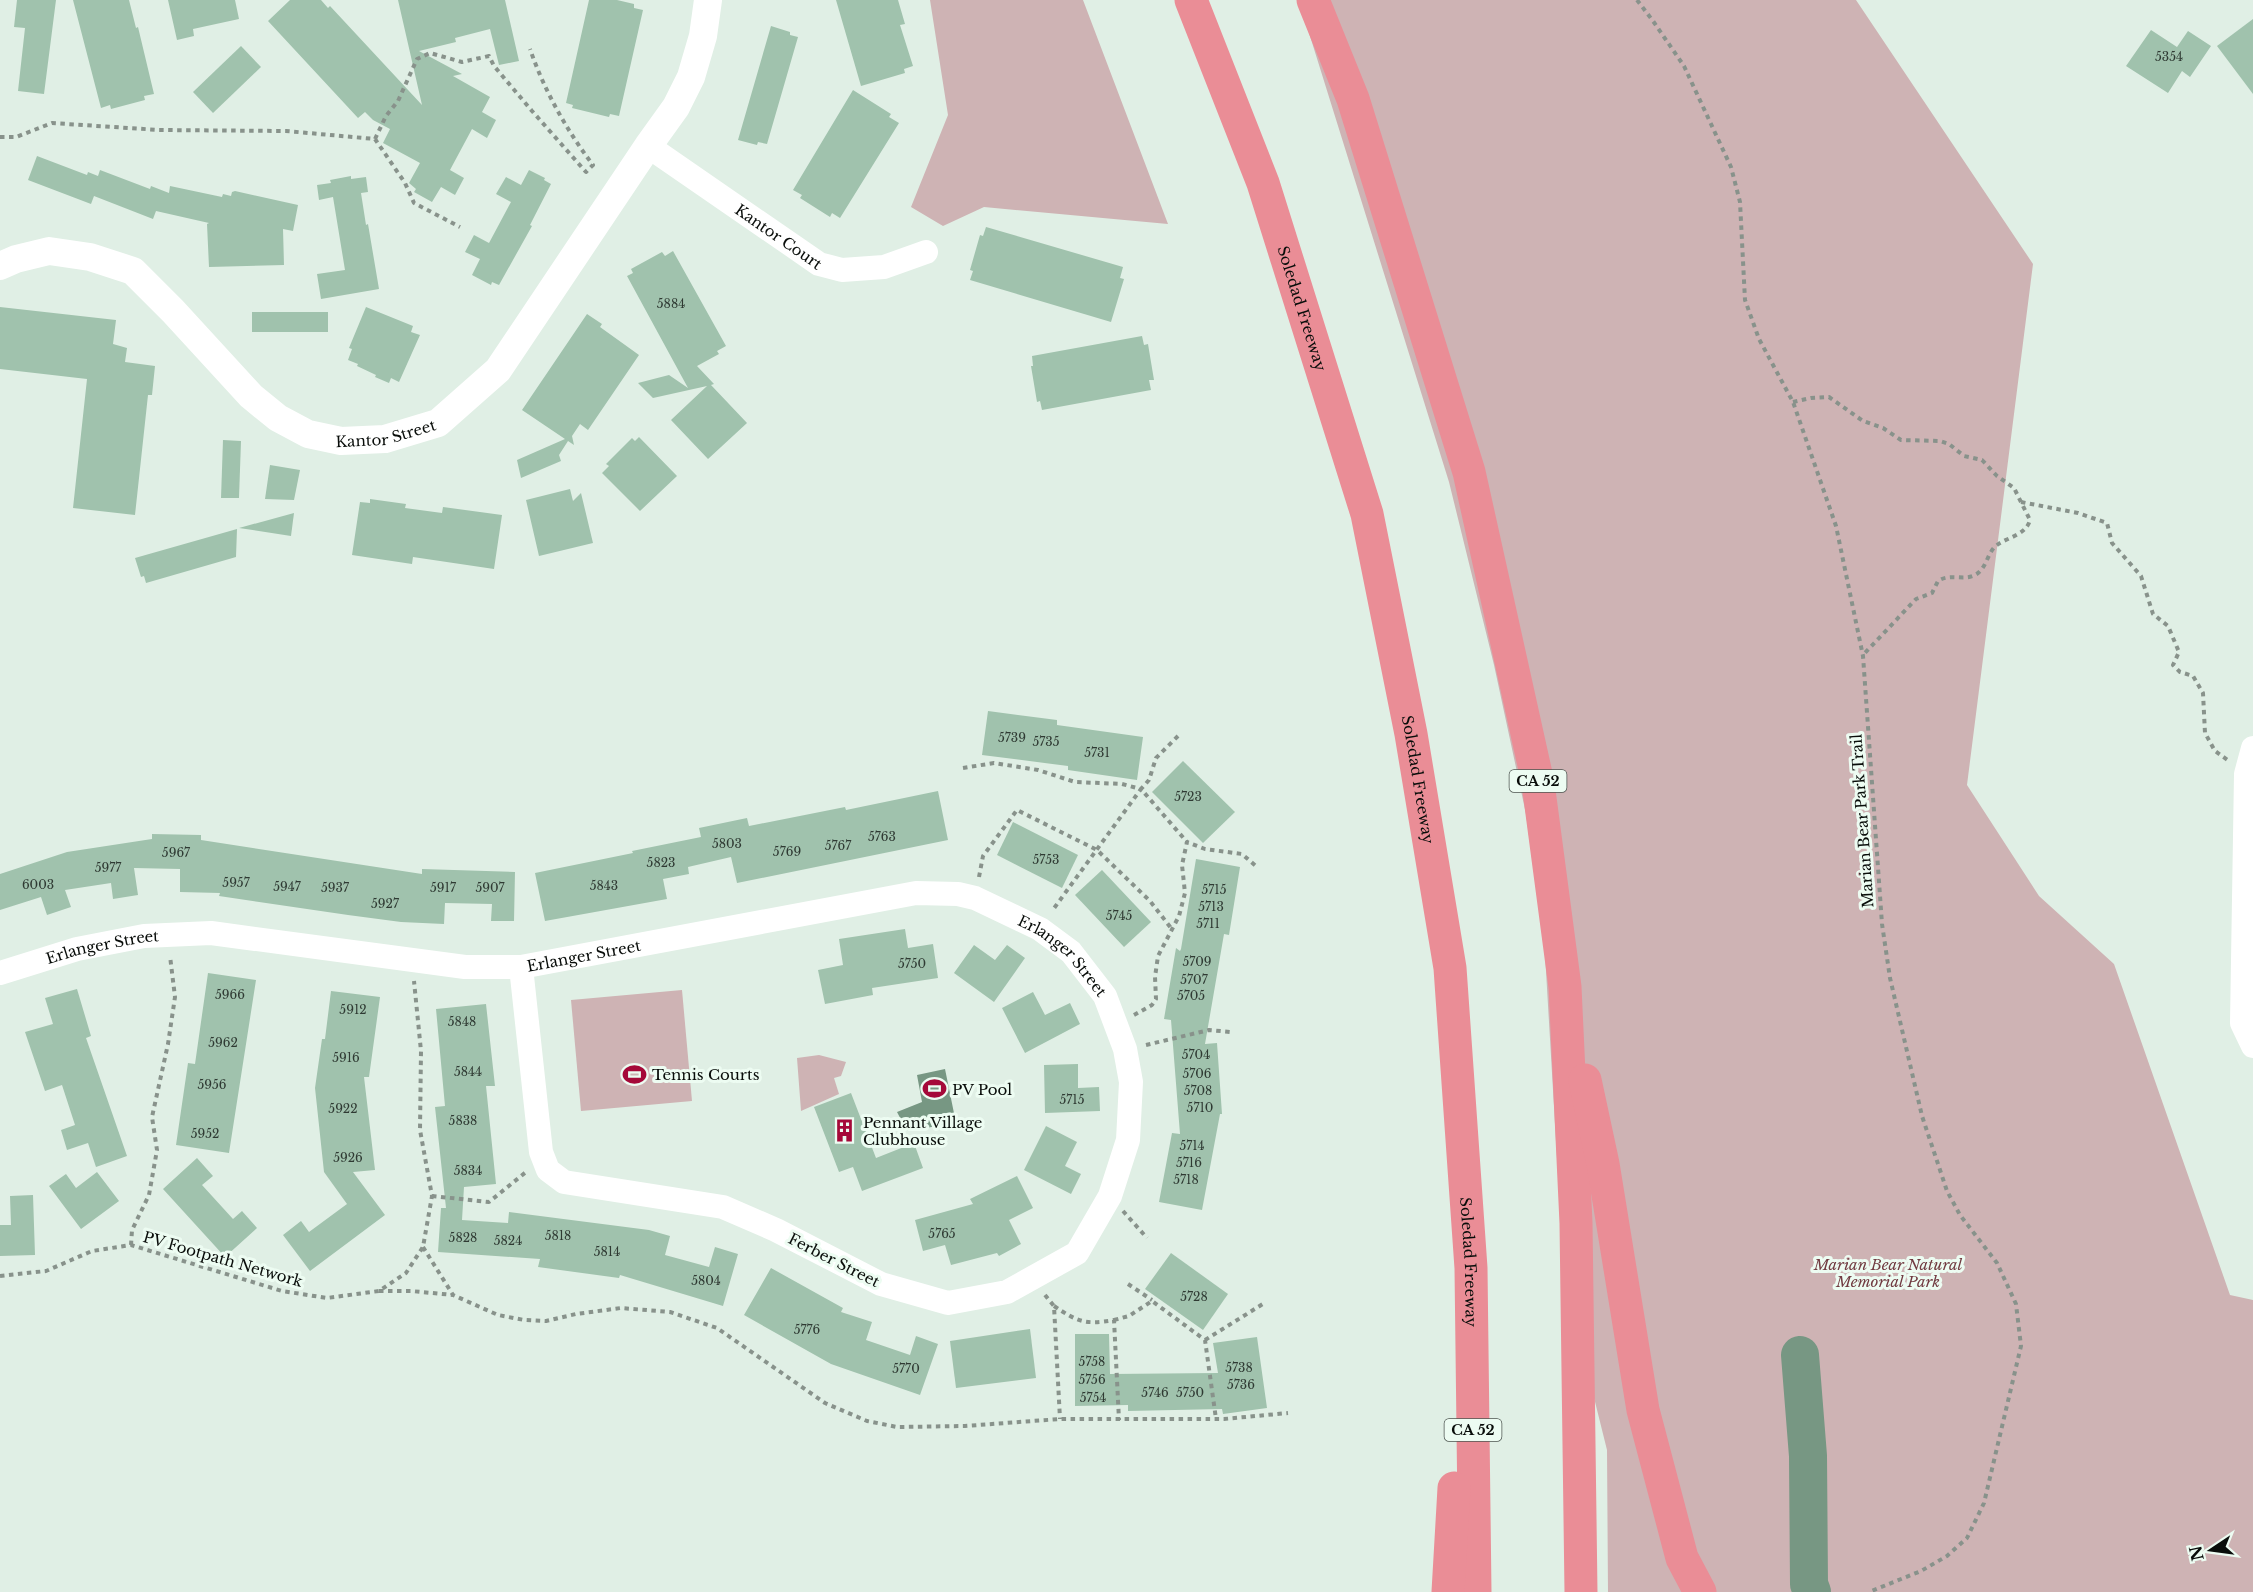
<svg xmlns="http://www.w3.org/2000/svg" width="2253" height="1592" font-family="'Libre Baskerville',serif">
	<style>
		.green { fill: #ceb3b4 }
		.water { fill: #779783 }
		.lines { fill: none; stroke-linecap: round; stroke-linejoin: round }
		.river { stroke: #779783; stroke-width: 38 }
		.building { fill: #a0c2ad }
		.path { stroke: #88928b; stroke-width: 4; stroke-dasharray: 4.5 4.5; stroke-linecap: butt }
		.minor { stroke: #fff; stroke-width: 24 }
		.tertiary { stroke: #fff; stroke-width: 28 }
		.motorway { stroke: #ea8d96; stroke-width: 33 }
		.labels { text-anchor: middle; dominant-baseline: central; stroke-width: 6; stroke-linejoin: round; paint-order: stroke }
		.number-label { font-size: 12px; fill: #2f3a33 }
		.shield { fill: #edfcf2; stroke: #4d5550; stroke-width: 1.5 }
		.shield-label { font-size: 14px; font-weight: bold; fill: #090d0a }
		.street-label { font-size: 15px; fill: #090d0a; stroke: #edfcf2 }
		.poi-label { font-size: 15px; fill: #090d0a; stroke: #edfcf2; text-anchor: start }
		.park-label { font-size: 15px; font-style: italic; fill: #713b41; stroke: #edfcf2 }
	</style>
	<rect width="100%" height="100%" fill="#e0efe5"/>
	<g class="green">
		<path d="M 930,0 L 1083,0 L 1168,224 L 984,207 L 943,226 L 911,207 L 948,115 Z"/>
		<path d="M 1297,0 L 1856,0 L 2033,264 L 1967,785 L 2039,896 L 2114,964 L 2230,1295 L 2253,1300 L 2253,1592 L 1608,1592 L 1607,1450 L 1564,1277 L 1545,954 L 1526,814 L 1494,665 L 1449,482 L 1305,20 Z"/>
		<path d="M 682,990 L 692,1101 L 581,1111 L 571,1000 Z"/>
		<path d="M 819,1055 L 846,1062 L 841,1076 L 834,1078 L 839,1094 L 801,1111 L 797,1058 Z"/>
	</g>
	<path class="water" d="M 945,1069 L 956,1123 L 907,1131 L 897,1112 L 922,1102 L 917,1075 Z"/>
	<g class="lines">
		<path class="river" d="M 1800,1355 L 1808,1456 L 1809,1584 L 1812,1592"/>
	</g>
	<g class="building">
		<path d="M 17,0 L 56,0 L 44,94 L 18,91 L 25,28 L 14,27 Z"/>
		<path d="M 73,0 L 129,0 L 136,28 L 138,27 L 154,94 L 144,96 L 145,100 L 111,109 L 110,105 L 101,108 Z"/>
		<path d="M 168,0 L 235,0 L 239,19 L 193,29 L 194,36 L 177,40 Z"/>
		<path d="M 290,0 L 321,0 L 328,8 L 330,6 L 422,105 L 398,0 L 505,0 L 519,61 L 499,65 L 490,29 L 455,38 L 456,42 L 419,51 L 462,74 L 453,76 L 490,97 L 482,112 L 496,120 L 487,138 L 472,129 L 450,170 L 464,178 L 455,195 L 441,187 L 432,202 L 414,192 L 416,189 L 409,183 L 420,163 L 383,143 L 390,129 L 373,120 L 365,112 L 358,118 L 268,21 Z"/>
		<path d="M 589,0 L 617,0 L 634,4 L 634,8 L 643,10 L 619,116 L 610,114 L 609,117 L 572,108 L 573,105 L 566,103 Z"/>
		<path d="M 836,0 L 898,0 L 905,24 L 900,25 L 913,66 L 904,69 L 905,73 L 861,86 Z"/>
		<path d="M 2253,19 L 2253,94 L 2217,46 Z"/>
		<path d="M 771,26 L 790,32 L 790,35 L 798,37 L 767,144 L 758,142 L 757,145 L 738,140 Z"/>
		<path d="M 2151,30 L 2177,47 L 2188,31 L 2211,46 L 2190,77 L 2182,71 L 2168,93 L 2126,66 Z"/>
		<path d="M 241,46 L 261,67 L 213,113 L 193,92 Z"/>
		<path d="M 853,90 L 891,114 L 889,117 L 899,123 L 840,218 L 832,213 L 830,217 L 800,198 L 802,195 L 793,190 Z"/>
		<path d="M 37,156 L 87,175 L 88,172 L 98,176 L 100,170 L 150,189 L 151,186 L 169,193 L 170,186 L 222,197 L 223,194 L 231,196 L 232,192 L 235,191 L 298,205 L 293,231 L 283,229 L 284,265 L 209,267 L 207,224 L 209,223 L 156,211 L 153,219 L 94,196 L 91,204 L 28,180 Z"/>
		<path d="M 529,170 L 545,178 L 544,180 L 551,184 L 530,225 L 532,226 L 499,285 L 492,282 L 491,285 L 472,275 L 480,259 L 465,252 L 474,235 L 489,243 L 511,202 L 496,194 L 506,177 L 521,185 Z"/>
		<path d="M 351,176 L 351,179 L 366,177 L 368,192 L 361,193 L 366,225 L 368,224 L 379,289 L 321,299 L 317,274 L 345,270 L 333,197 L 319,200 L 317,185 L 331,183 L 330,180 Z"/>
		<path d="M 986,227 L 1123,267 L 1120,278 L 1124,279 L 1111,322 L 970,280 L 973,271 L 970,270 L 980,235 L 983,236 Z"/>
		<path d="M 673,251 L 726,346 L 717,351 L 719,354 L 697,366 L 714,384 L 711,385 L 747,423 L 708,459 L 671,420 L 707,386 L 653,398 L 638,383 L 669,375 L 688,388 L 627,276 L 633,273 L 631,269 L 662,252 L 665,256 Z"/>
		<path d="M 0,307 L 116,320 L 113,344 L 127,348 L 125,362 L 155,366 L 152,395 L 148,395 L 135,515 L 73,508 L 87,379 L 0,369 Z"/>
		<path d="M 366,307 L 413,326 L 411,332 L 420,335 L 399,382 L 391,378 L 389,383 L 375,377 L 376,375 L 357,366 L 358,364 L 348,360 L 352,349 L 349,348 Z"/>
		<rect x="252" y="312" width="76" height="20"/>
		<path d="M 587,314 L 602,324 L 600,327 L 639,355 L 588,430 L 580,424 L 572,436 L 574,445 L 568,441 L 559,455 L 561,461 L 521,478 L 517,460 L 565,439 L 522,410 Z"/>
		<path d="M 1142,336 L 1144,345 L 1148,344 L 1154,380 L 1149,380 L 1151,390 L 1042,410 L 1040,401 L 1037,402 L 1031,366 L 1033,366 L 1032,356 Z"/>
		<path d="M 639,437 L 677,476 L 640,511 L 602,473 L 609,466 L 606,464 L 632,438 L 635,441 Z"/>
		<path d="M 223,440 L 241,441 L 239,498 L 221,498 Z"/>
		<path d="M 270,465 L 300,470 L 294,500 L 265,499 Z"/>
		<path d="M 570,489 L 573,501 L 581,493 L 593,543 L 539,556 L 526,500 Z"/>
		<path d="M 370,499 L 406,504 L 405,508 L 442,513 L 443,507 L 502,515 L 494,569 L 413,557 L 412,564 L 352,555 L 360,502 L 370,503 Z"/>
		<path d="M 294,513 L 291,536 L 239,528 Z"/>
		<path d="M 237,529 L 236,557 L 146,583 L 144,576 L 141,577 L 135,558 Z"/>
		<path d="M 988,711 L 1057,720 L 1057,725 L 1143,737 L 1137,780 L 1068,770 L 1068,766 L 982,755 Z"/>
		<path d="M 1183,761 L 1235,812 L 1203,843 L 1152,792 Z"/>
		<path d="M 938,791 L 948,840 L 737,883 L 731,857 L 688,867 L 689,874 L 663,879 L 667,899 L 545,921 L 535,873 L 633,853 L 632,851 L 701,837 L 699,828 L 747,818 L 749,826 L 845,807 L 846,810 Z"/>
		<path d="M 1013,822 L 1078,855 L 1062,888 L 997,855 Z"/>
		<path d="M 152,834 L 201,835 L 201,840 L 422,874 L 422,869 L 515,872 L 514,921 L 491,921 L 492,904 L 445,903 L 444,924 L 401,922 L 348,915 L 219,896 L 220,893 L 180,892 L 180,869 L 134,868 L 138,895 L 113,899 L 111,883 L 65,890 L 71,907 L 47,915 L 41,897 L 0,910 L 0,874 L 67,852 L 152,839 Z"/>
		<path d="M 1196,859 L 1240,867 L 1229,935 L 1224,934 L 1205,1044 L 1217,1043 L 1222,1114 L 1220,1114 L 1202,1210 L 1159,1202 L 1172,1133 L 1180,1134 L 1171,1020 L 1164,1019 L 1176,948 L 1180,951 L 1181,949 Z"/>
		<path d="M 1102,870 L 1151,922 L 1124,947 L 1075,895 Z"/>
		<path d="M 905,929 L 908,948 L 933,944 L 938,978 L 872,988 L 873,995 L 825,1004 L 818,970 L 843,965 L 839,939 Z"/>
		<path d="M 974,945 L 995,960 L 1007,945 L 1025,958 L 994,1002 L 954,973 Z"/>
		<path d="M 208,973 L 256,980 L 229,1153 L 176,1145 L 188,1063 L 195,1064 Z"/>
		<path d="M 77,989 L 91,1036 L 86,1038 L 127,1156 L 96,1167 L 88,1143 L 67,1150 L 61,1130 L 75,1125 L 62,1085 L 45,1091 L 25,1032 L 53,1024 L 45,998 Z"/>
		<path d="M 331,991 L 380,997 L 369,1077 L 364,1077 L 375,1170 L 353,1172 L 385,1215 L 310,1271 L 283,1235 L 301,1221 L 309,1232 L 347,1204 L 324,1172 L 315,1088 L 322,1039 L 325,1039 Z"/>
		<path d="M 1033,992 L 1045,1015 L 1070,1003 L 1080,1024 L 1025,1053 L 1002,1008 Z"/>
		<path d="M 486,1004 L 495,1086 L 486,1086 L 496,1184 L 464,1187 L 462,1220 L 508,1223 L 509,1212 L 649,1230 L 670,1236 L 665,1255 L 709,1267 L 715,1247 L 738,1254 L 723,1306 L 620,1275 L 619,1278 L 538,1267 L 540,1259 L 438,1252 L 441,1208 L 446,1208 L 435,1107 L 445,1106 L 436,1009 Z"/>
		<path d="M 1078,1064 L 1078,1088 L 1099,1087 L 1100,1111 L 1045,1113 L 1044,1065 Z"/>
		<path d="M 851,1093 L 876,1158 L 914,1143 L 923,1168 L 862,1191 L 853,1167 L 839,1172 L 814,1107 Z"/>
		<path d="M 1046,1126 L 1077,1142 L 1065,1166 L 1081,1174 L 1071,1194 L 1024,1170 Z"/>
		<path d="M 197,1158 L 213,1176 L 202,1185 L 233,1219 L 242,1211 L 257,1228 L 225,1257 L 163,1189 Z"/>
		<path d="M 97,1172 L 119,1201 L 81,1229 L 49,1186 L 66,1174 L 76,1188 Z"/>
		<path d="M 1017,1176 L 1033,1208 L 1009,1220 L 1021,1244 L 999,1256 L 997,1253 L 951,1265 L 945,1245 L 923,1251 L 915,1220 L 973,1204 L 970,1199 Z"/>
		<path d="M 33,1195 L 35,1255 L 0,1256 L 0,1225 L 11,1225 L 10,1196 Z"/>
		<path d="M 1171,1253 L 1228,1294 L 1203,1330 L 1145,1289 Z"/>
		<path d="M 771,1268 L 843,1308 L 841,1312 L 872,1322 L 866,1340 L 910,1355 L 916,1336 L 938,1344 L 920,1395 L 831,1364 L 744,1315 Z"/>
		<path d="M 1030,1329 L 1036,1378 L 956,1388 L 950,1341 Z"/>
		<path d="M 1075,1334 L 1109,1334 L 1110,1374 L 1218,1373 L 1213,1343 L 1257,1337 L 1267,1408 L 1223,1414 L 1222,1409 L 1128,1411 L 1128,1405 L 1075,1406 Z"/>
	</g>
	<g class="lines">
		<g class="path">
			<path d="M 1637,0 L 1653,21 L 1684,66 L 1731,167 L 1740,202 L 1745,300 L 1759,339 L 1793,402 L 1836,526 L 1863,656 L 1882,924 L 1890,978 L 1922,1116 L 1947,1191 L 1960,1215 L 1997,1263 L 2016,1304 L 2021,1346 L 1984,1503 L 1967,1538 L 1947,1556 L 1921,1571 L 1869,1592"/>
			<path d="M 0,137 L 16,137 L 52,123 L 159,130 L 286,131 L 375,139 L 405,183 L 414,203 L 460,227"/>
			<path d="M 375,139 L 386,116 L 398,101 L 417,59 L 430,53 L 462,62 L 489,56 L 494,66 L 532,111 L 586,172 L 593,165 C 567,131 544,90 530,49"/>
			<path d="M 1793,402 L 1811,398 L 1829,397 L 1863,421 L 1883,428 L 1901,440 L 1940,441 L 1949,444 L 1964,456 L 1982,460 L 1997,476 L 2014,488 L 2030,520 C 2026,535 2008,537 1997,545 C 1987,552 1987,569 1975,575 C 1964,581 1950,573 1938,581 L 1932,593 L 1916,599 L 1863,655"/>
			<path d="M 2021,502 L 2078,513 L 2107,523 L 2112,543 L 2141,576 L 2153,614 L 2168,626 L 2179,652 L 2173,665 L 2180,672 L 2193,676 L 2203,693 L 2205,733 L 2215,751 L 2229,761"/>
			<path d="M 1178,736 L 1156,758 L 1149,780 L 1141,789 L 1187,842"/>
			<path d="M 963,768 L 994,763 L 1038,770 L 1075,782 L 1122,784 L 1141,789 L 1052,911"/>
			<path d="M 979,877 L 983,856 L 1017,810 L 1097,850 L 1150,901 L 1171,928"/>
			<path d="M 1134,1015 L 1152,1005 L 1156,999 L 1155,977 L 1158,956 L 1179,916 L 1185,893 L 1182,865 L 1187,842 L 1205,849 L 1242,854 L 1257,867"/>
			<path d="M 1146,1045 L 1209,1030 L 1230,1032"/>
			<path d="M 432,1196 L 489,1202 L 526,1172"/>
			<path d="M 1123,1211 L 1147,1238"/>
			<path d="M 131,1245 L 132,1230 L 149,1195 L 157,1150 L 152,1117 L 168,1044 L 175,997 L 170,956"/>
			<path d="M 423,1247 L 453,1295 L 498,1315 L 524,1320 L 546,1321 L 576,1314 L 621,1308 L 670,1312 L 717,1328 L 825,1403 L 867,1421 L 897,1427 L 965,1426 L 1060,1419 L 1224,1419 L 1288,1413"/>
			<path d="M 0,1276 L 46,1271 L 92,1251 L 131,1245 L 282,1291 L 327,1298 L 379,1291 L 406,1273 L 423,1247 L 432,1196 L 420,1130 L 421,1051 L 414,981"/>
			<path d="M 1128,1284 L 1152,1300"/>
			<path d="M 379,1291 L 411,1291 L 453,1295"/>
			<path d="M 1045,1295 L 1054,1306 L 1060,1419"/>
			<path d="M 1054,1306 C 1078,1322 1085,1325 1114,1320 L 1119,1420"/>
			<path d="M 1114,1320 L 1129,1316 L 1152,1301 L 1205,1340 L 1216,1419"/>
			<path d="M 1205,1340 L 1266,1302"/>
		</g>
		<g class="minor">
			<path id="s1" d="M 648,146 L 819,264 L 842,270 L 884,267 L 926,252"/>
			<path d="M 2253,748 L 2246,774 L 2242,1023 L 2253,1046"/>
			<path id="s2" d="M 0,973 L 77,949 L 144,936 L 211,933 L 465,967 L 521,967 L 916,893 L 958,894 L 975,898 L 1040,929 L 1071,952 L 1105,996 L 1125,1049 L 1131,1082 L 1128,1140 L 1110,1196 L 1077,1253 L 1007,1292 L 948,1303 L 881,1284 L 776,1230 L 723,1207 L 564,1182 L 548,1170 L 541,1152 L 521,967"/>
		</g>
		<path class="tertiary" id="s3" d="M 0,266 L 16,259 L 49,251 L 90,257 L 133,271 L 173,311 L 251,396 L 278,418 L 308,434 L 341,441 L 385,439 L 438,423 L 498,370 L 648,146 L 676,107 L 691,77 L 703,36 L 708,0"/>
		<g class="motorway">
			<path id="s4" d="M 1191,0 L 1263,183 L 1367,514 L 1411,734 L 1450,968 L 1471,1268 L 1475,1592"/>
			<path d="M 1313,0 L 1353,99 L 1469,472 L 1538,783 L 1565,987 L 1576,1223 L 1581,1592"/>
			<path d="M 1585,1080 L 1603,1164 L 1643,1410 L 1682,1558 L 1700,1592"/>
			<path d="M 1448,1592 L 1454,1488"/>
		</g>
	</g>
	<defs>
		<symbol id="stadium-bare" viewBox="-9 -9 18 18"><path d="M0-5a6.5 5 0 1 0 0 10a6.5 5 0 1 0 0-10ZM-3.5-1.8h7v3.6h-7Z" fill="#a50939" stroke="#edfcf2" stroke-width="2.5" paint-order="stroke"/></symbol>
		<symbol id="building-bare" viewBox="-9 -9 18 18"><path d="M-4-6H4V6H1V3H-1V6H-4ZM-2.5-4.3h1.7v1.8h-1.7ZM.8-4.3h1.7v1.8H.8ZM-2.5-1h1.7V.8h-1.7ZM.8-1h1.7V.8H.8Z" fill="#a50939" stroke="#edfcf2" stroke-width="2.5" paint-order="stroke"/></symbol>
	</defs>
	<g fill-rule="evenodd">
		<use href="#stadium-bare" x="618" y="1058" width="33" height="33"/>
		<use href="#stadium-bare" x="918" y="1072" width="33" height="33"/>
		<use href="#building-bare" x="828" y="1114" width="33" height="33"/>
	</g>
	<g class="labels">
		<g class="number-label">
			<text x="2169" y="56">5354</text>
			<text x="671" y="303">5884</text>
			<text x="1012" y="737">5739</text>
			<text x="1046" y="741">5735</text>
			<text x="1097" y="752">5731</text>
			<text x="1188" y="796">5723</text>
			<text x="882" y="836">5763</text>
			<text x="727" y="843">5803</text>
			<text x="838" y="845">5767</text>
			<text x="787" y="851">5769</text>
			<text x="176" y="852">5967</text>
			<text x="1046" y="859">5753</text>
			<text x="661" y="862">5823</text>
			<text x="108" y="867">5977</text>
			<text x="236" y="882">5957</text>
			<text x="38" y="884">6003</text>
			<text x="604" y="885">5843</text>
			<text x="287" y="886">5947</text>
			<text x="335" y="887">5937</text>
			<text x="443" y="887">5917</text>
			<text x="490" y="887">5907</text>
			<text x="1214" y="889">5715</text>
			<text x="385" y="903">5927</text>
			<text x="1211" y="906">5713</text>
			<text x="1119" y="915">5745</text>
			<text x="1208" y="923">5711</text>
			<text x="1197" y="961">5709</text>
			<text x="912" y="963">5750</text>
			<text x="1194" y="979">5707</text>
			<text x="230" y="994">5966</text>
			<text x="1191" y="995">5705</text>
			<text x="353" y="1009">5912</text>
			<text x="462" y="1021">5848</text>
			<text x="223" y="1042">5962</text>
			<text x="1196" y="1054">5704</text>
			<text x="346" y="1057">5916</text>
			<text x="468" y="1071">5844</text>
			<text x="1197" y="1073">5706</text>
			<text x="212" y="1084">5956</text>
			<text x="1198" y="1090">5708</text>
			<text x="1072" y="1099">5715</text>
			<text x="1200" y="1107">5710</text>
			<text x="343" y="1108">5922</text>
			<text x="463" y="1120">5838</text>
			<text x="205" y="1133">5952</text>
			<text x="1192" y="1145">5714</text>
			<text x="348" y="1157">5926</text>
			<text x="1189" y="1162">5716</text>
			<text x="468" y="1170">5834</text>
			<text x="1186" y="1179">5718</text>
			<text x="942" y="1233">5765</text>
			<text x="558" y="1235">5818</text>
			<text x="463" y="1237">5828</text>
			<text x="508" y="1240">5824</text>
			<text x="607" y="1251">5814</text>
			<text x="706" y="1280">5804</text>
			<text x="1194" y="1296">5728</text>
			<text x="807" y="1329">5776</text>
			<text x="1092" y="1361">5758</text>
			<text x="1239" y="1367">5738</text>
			<text x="906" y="1368">5770</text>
			<text x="1092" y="1379">5756</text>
			<text x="1241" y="1384">5736</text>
			<text x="1155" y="1392">5746</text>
			<text x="1190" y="1392">5750</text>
			<text x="1093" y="1397">5754</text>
		</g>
		<g class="shield">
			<rect x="1509.5" y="770" width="57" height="22" rx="4.5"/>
			<rect x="1444.5" y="1419" width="57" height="22" rx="4.5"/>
		</g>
		<g class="shield-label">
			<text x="1538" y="781">CA 52</text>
			<text x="1473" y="1430">CA 52</text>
		</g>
		<g class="street-label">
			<text stroke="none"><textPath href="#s1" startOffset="159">Kantor Court</textPath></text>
			<text stroke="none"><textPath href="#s4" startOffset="328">Soledad Freeway</textPath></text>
			<text stroke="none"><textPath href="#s3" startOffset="458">Kantor Street</textPath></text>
			<text stroke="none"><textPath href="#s4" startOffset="814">Soledad Freeway</textPath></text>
			<text transform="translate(1862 821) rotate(-94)">Marian Bear Park Trail</text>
			<text stroke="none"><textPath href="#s2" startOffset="106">Erlanger Street</textPath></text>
			<text stroke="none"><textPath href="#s2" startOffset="592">Erlanger Street</textPath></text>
			<text stroke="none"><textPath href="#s2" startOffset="1096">Erlanger Street</textPath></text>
			<text transform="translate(223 1259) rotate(16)">PV Footpath Network</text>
			<text transform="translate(834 1260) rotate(27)">Ferber Street</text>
			<text stroke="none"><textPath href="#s4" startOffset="1300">Soledad Freeway</textPath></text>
		</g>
		<g class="poi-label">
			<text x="652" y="1074">Tennis Courts</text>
			<text x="952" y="1089">PV Pool</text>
			<text x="863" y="1122">Pennant Village<tspan x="863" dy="17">Clubhouse</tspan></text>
		</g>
		<g class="park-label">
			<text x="1888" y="1264">Marian Bear Natural<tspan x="1888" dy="17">Memorial Park</tspan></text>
		</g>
	</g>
	<g transform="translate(2211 1550) rotate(257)" stroke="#edfcf2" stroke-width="4.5" paint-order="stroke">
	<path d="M0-4.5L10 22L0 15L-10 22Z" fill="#090d0a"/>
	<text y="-9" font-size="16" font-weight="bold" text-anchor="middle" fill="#090d0a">N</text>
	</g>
</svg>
